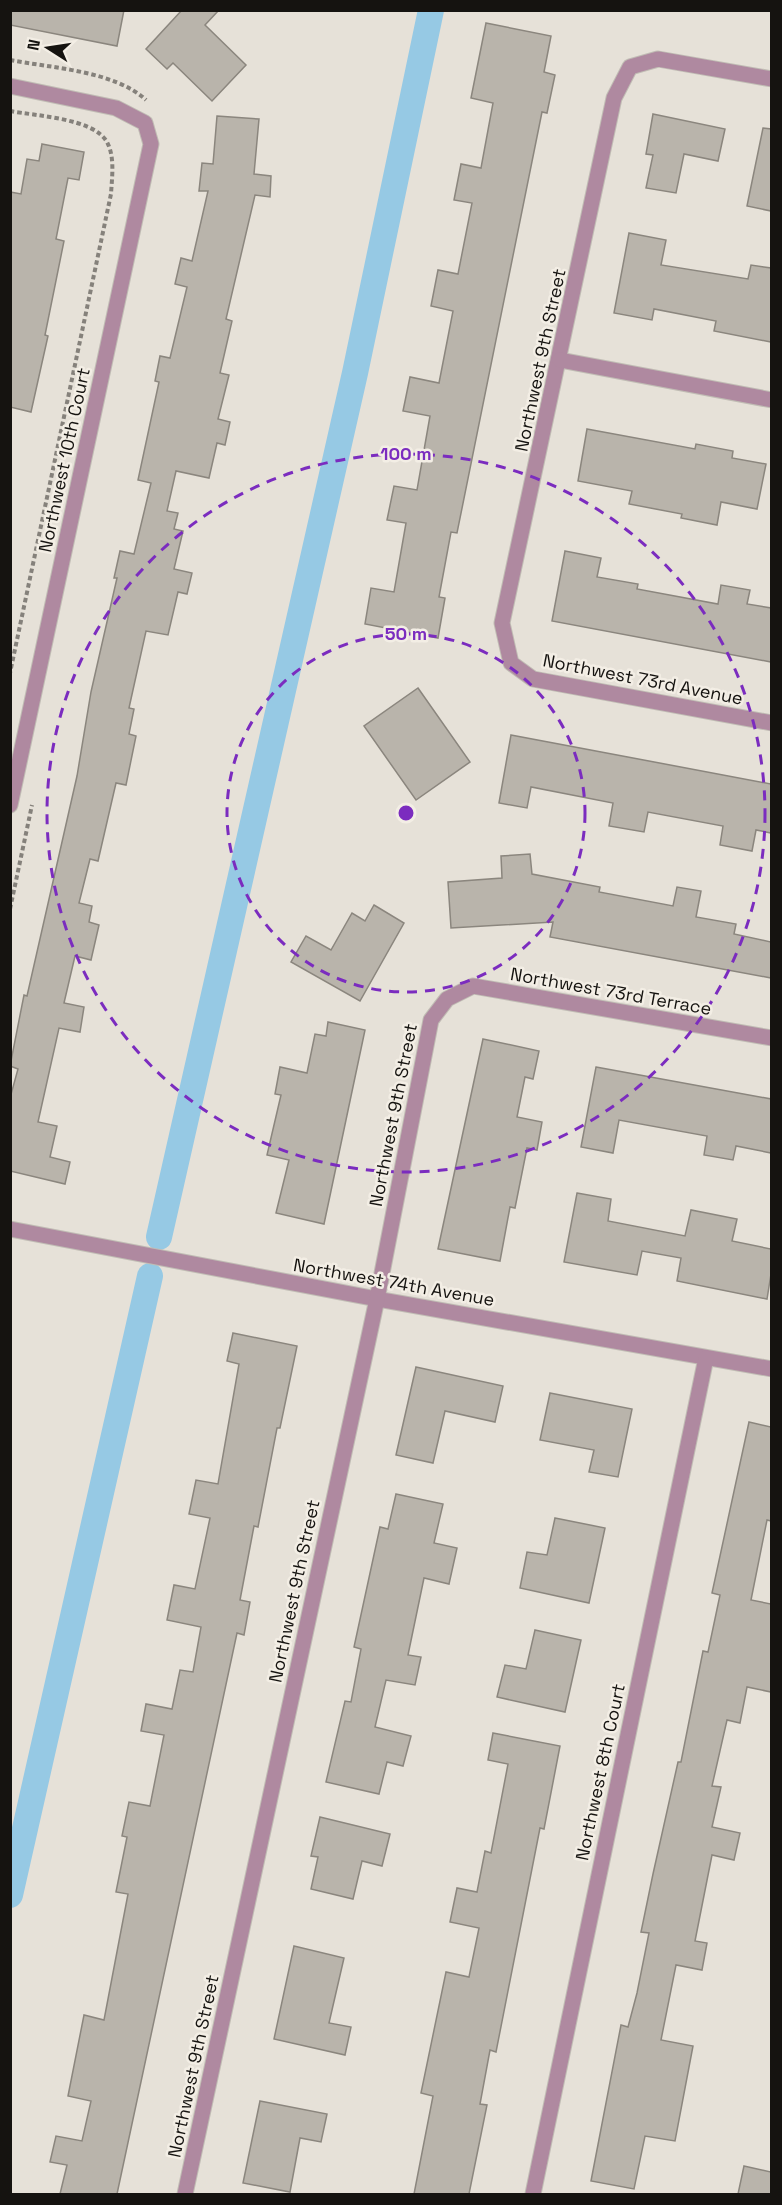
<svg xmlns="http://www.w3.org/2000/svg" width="782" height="2205" font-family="'Space Grotesk',sans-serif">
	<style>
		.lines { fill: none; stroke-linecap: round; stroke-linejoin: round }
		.canal { stroke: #96c9e4; stroke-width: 26 }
		.building { fill: #b9b4ab; stroke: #8b867e; stroke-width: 1.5 }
		.minor-casing { stroke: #c0bcb4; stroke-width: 17 }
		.path { stroke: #85817b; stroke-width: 4; stroke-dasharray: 4.5 3; stroke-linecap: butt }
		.minor { stroke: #af89a0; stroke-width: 15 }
		.ring { fill: none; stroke: #7b2cbf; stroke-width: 3; stroke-dasharray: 10 8 }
		.labels { text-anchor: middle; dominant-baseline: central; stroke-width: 5; stroke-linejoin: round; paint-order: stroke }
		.street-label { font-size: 18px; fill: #151310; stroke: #f3eee5 }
		.centre { fill: #7b2cbf; stroke: #f3eee5; stroke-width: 3 }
		.ring-label { font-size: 18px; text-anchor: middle; font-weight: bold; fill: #7b2cbf; stroke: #f3eee5; stroke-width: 5; stroke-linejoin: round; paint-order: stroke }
	</style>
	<rect width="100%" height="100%" fill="#e6e1d8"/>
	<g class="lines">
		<g class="canal">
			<path d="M 159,1237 L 355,373 L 431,10"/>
			<path d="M 10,1895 L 150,1276"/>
		</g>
	</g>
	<g class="building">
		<path d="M 10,10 L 124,10 L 117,46 L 10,25 Z"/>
		<path d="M 182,10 L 219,10 L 205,25 L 246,65 L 212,101 L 173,63 L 167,69 L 146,49 Z"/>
		<path d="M 486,23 L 551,36 L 544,72 L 555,75 L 547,113 L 542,112 L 457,533 L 451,532 L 439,597 L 445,598 L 438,638 L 365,624 L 371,588 L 394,592 L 406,523 L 387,520 L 394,486 L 417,490 L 430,416 L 403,411 L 410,377 L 439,383 L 453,311 L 431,306 L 438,270 L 458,274 L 472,203 L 454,200 L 461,164 L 481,168 L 493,103 L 471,98 Z"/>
		<path d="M 653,114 L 725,129 L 718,161 L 684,154 L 676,193 L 646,188 L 653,155 L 646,154 Z"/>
		<path d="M 217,116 L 259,119 L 254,174 L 271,176 L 270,197 L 255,195 L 226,319 L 232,321 L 220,373 L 229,375 L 218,419 L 230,422 L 225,445 L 217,443 L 209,478 L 176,471 L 167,511 L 178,513 L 174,529 L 183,531 L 174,569 L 192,573 L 187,594 L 178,592 L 168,635 L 146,631 L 129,708 L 134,709 L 129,734 L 136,736 L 126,785 L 116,783 L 98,861 L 90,859 L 79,903 L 92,906 L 89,922 L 99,925 L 91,960 L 75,956 L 64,1003 L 84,1007 L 80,1032 L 59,1028 L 38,1122 L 57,1126 L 50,1157 L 70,1162 L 65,1184 L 10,1171 L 10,1098 L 18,1069 L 10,1066 L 24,995 L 27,996 L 77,776 L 91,692 L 117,578 L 114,578 L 120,551 L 134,554 L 151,483 L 138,480 L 159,382 L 155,381 L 160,356 L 170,358 L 187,287 L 175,284 L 181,258 L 192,261 L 208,191 L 199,191 L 202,163 L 213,164 Z"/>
		<path d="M 763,128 L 771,129 L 771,211 L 747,206 Z"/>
		<path d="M 42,144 L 84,152 L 79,180 L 68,178 L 56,239 L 64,241 L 45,335 L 48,336 L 31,412 L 10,407 L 10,192 L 21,194 L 27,159 L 39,161 Z"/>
		<path d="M 629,233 L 666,240 L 661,265 L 748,279 L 751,265 L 771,268 L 771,342 L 714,331 L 716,321 L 654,309 L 652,320 L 614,313 Z"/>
		<path d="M 587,429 L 695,449 L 696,444 L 733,451 L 732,458 L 766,464 L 757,509 L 721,502 L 717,525 L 681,518 L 682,514 L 629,504 L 632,491 L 578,481 Z"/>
		<path d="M 565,551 L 601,558 L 597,577 L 638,584 L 637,589 L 718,604 L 721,585 L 750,590 L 747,604 L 771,608 L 771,662 L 552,621 Z"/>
		<path d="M 418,688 L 470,762 L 416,800 L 364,726 Z"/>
		<path d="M 511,735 L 771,784 L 771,833 L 756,830 L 752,851 L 720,845 L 723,826 L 648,812 L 644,832 L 609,826 L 613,803 L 531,787 L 527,808 L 499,803 Z"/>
		<path d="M 530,854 L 532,874 L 600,887 L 599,892 L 673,906 L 677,887 L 701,891 L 696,917 L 736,924 L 734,934 L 771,942 L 771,978 L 550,937 L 553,922 L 451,928 L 448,882 L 502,878 L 501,856 Z"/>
		<path d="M 374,905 L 404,923 L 360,1001 L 291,962 L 306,936 L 331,950 L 352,913 L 365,921 Z"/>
		<path d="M 328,1022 L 365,1030 L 324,1224 L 276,1213 L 289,1160 L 267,1155 L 281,1095 L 275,1094 L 280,1067 L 307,1073 L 315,1034 L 326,1036 Z"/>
		<path d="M 483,1039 L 539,1051 L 533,1079 L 525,1077 L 517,1117 L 542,1122 L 537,1150 L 527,1148 L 515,1208 L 510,1207 L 500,1261 L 438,1249 Z"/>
		<path d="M 596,1067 L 771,1099 L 771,1153 L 736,1146 L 733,1160 L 704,1155 L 707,1136 L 619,1120 L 613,1153 L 581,1147 Z"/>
		<path d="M 577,1193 L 611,1199 L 608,1221 L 685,1236 L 691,1210 L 737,1219 L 732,1241 L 771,1249 L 771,1274 L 767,1299 L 677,1281 L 681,1258 L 642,1251 L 637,1275 L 564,1262 Z"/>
		<path d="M 233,1333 L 297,1346 L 280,1428 L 277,1428 L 258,1527 L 254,1526 L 240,1600 L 250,1602 L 244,1635 L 237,1633 L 117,2194 L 60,2194 L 67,2165 L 50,2162 L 56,2136 L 82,2141 L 91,2101 L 68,2096 L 84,2015 L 104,2020 L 128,1894 L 116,1892 L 127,1837 L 122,1836 L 129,1802 L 150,1806 L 164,1735 L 141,1731 L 146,1704 L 172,1709 L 180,1670 L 193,1672 L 201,1627 L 167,1620 L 174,1585 L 195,1589 L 210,1518 L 189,1514 L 196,1480 L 218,1484 L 239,1364 L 227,1361 Z"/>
		<path d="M 416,1367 L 503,1386 L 495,1422 L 445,1411 L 433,1463 L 396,1455 Z"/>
		<path d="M 550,1393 L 632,1409 L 618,1477 L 589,1472 L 594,1450 L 540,1440 Z"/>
		<path d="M 749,1422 L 771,1427 L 771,1521 L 767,1520 L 751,1600 L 771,1604 L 771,1692 L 747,1687 L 740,1723 L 727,1720 L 712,1786 L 721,1787 L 712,1827 L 740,1833 L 734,1860 L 712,1855 L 695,1941 L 707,1943 L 702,1970 L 676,1965 L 661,2040 L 693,2046 L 675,2141 L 645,2136 L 634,2189 L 591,2181 L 621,2025 L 628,2027 L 637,1993 L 649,1933 L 641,1932 L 653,1874 L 678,1762 L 681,1762 L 703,1651 L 708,1652 L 720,1595 L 712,1593 Z"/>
		<path d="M 396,1494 L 443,1504 L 434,1543 L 457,1548 L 449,1584 L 424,1578 L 408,1655 L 421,1657 L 415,1685 L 386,1680 L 375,1727 L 411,1736 L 403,1766 L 387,1762 L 379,1794 L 326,1782 L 345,1701 L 351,1702 L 361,1649 L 354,1647 L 380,1527 L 388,1529 Z"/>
		<path d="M 555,1518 L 605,1528 L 589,1603 L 520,1588 L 527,1552 L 547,1555 Z"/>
		<path d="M 535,1630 L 581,1640 L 565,1712 L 497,1697 L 505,1665 L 526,1669 Z"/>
		<path d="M 493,1733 L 560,1746 L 544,1829 L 540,1828 L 496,2052 L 490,2050 L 480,2104 L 487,2105 L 469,2194 L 414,2194 L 433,2096 L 421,2093 L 446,1972 L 469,1977 L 479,1928 L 450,1922 L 457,1888 L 477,1892 L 485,1851 L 491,1853 L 508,1764 L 488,1760 Z"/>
		<path d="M 320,1817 L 390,1834 L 382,1866 L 362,1861 L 353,1899 L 311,1889 L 318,1857 L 311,1856 Z"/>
		<path d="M 294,1946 L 344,1958 L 329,2023 L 351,2027 L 345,2055 L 274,2039 Z"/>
		<path d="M 260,2101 L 327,2114 L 321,2142 L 300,2138 L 290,2192 L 243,2183 Z"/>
		<path d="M 744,2166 L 771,2172 L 771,2194 L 738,2194 Z"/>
	</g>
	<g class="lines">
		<defs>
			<g id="minor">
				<path d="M 772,79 L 658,59 L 630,67 L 614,98 L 502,623 L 511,663 L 533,679 L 772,723"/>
				<path d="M 10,86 L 116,108 L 145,123 L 151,144 L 10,805"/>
				<path d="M 560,360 L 772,400"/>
				<path d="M 10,1229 L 377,1299 L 772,1369"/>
				<path d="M 185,2194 L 377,1299 L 431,1020 L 447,999 L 473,986 L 772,1038"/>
				<path d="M 533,2194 L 706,1358"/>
			</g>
		</defs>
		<use href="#minor" class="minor-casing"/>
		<g class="path">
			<path d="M 10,60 C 52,68 115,71 146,100"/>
			<path d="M 10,111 C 36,116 93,118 107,142 C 115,157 112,177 111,194 L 10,673"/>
			<path d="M 10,909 L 32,805"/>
		</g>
		<use href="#minor" class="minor"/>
	</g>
	<g class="ring">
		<circle cx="406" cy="813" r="179"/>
		<circle cx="406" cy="813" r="359"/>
	</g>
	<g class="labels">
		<g class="street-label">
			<text transform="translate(540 360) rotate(-78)">Northwest 9th Street</text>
			<text transform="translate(64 460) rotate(-78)">Northwest 10th Court</text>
			<text transform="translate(643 679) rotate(11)">Northwest 73rd Avenue</text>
			<text transform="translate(611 991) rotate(10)">Northwest 73rd Terrace</text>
			<text transform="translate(393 1115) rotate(-79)">Northwest 9th Street</text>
			<text transform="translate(394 1282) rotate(10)">Northwest 74th Avenue</text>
			<text transform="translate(294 1591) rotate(-78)">Northwest 9th Street</text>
			<text transform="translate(600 1772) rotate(-78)">Northwest 8th Court</text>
			<text transform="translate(193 2066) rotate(-78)">Northwest 9th Street</text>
		</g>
	</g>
	<circle cx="406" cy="813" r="9" class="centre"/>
	<g class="ring-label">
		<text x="406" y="460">100 m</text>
		<text x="406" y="640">50 m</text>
	</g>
	<rect width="782" height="2205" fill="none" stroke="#151310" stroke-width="24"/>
	<g transform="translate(48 48) rotate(282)" stroke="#f3eee5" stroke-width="4.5" paint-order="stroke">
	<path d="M0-4.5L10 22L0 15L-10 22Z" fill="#151310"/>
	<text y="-9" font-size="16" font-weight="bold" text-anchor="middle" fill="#151310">N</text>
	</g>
</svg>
